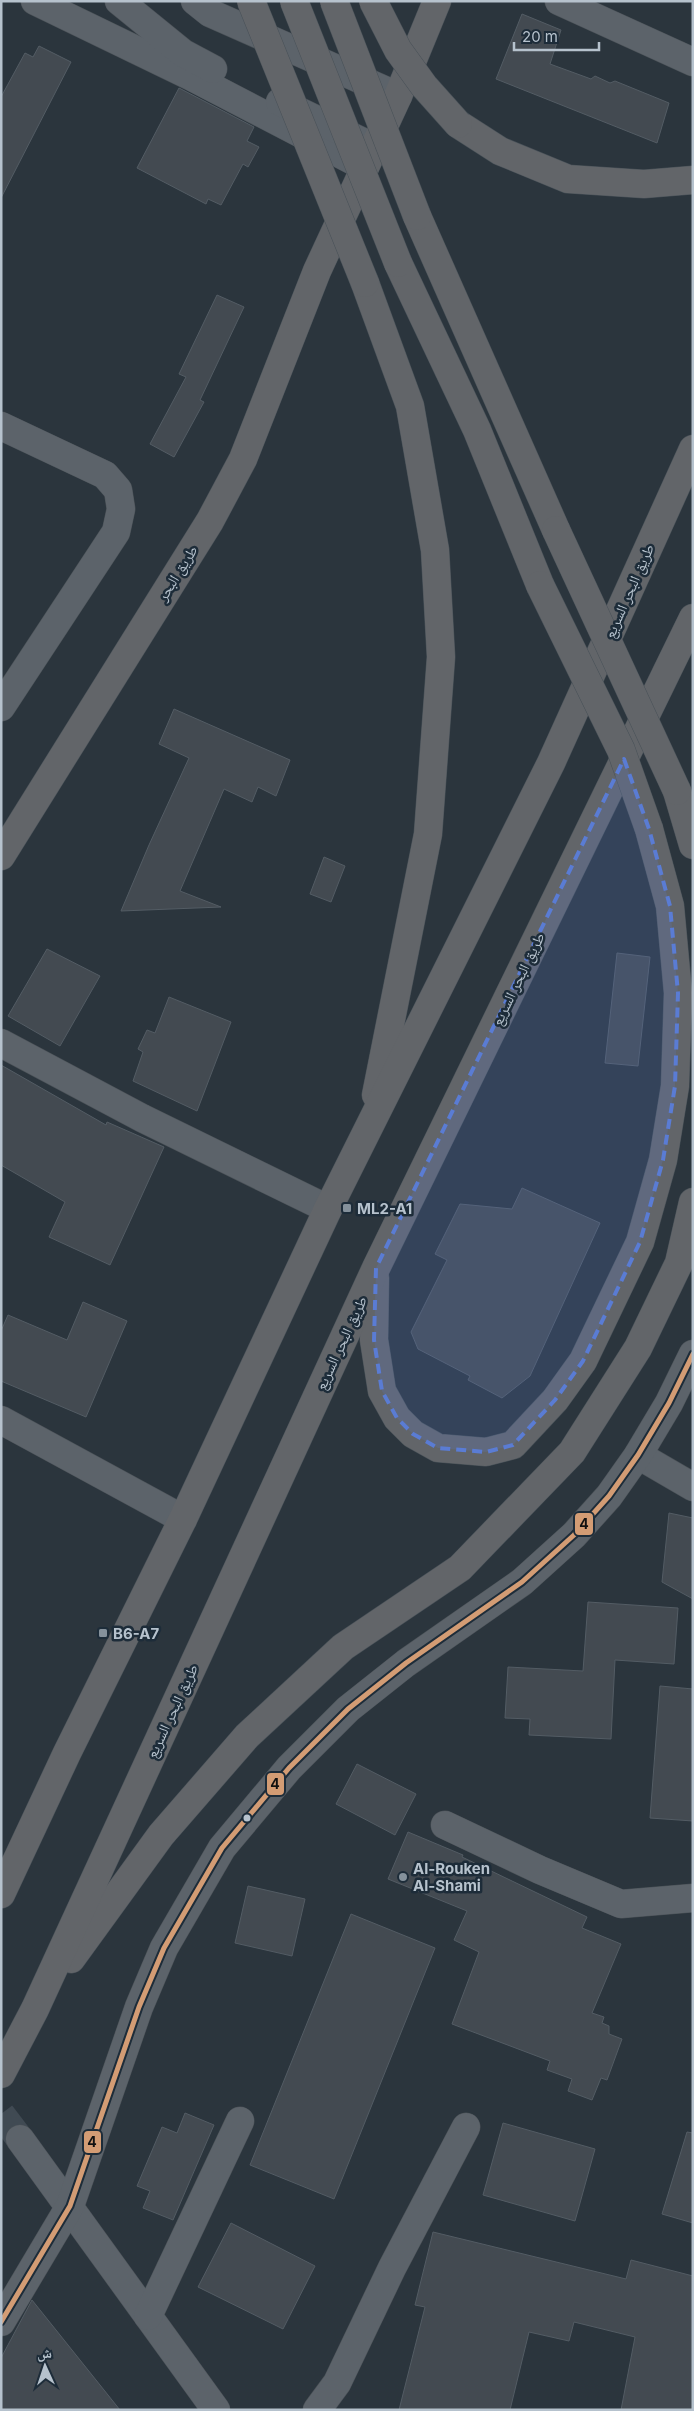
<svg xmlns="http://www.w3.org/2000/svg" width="694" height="2411" font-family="Inter,'Noto Naskh Arabic',sans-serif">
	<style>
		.building { fill: #434a51; stroke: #535c64 }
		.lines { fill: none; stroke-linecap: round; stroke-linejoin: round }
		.minor-tunnel { stroke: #404a53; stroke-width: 28; stroke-dasharray: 28 14; stroke-linecap: butt }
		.minor-casing { stroke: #4a5157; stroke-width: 29 }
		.highway-casing { stroke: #485158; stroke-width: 29 }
		.minor { stroke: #5c636a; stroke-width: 28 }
		.highway { stroke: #626569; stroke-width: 28 }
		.highway-bridge-casing { stroke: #485158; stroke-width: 29; stroke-linecap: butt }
		.highway-bridge { stroke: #626569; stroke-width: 28 }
		.bus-1-casing { stroke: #1d2c39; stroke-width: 9 }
		.bus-1 { stroke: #d39c74; stroke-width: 5 }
		.marked { fill: #5a7cd4; fill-opacity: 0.2; stroke: #5a7cd4; stroke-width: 4; stroke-dasharray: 10 6; stroke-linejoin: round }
		.poi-dot { fill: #85919b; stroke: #1d2c39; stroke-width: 2 }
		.bus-dot { fill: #b6c2cd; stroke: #1d2c39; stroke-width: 2 }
		.labels { text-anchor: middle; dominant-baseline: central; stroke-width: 5; stroke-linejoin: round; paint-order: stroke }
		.street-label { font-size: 15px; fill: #b6c2cd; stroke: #1d2c39 }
		.poi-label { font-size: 15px; font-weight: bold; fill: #b6c2cd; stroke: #1d2c39; text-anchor: start }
		.line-badge { stroke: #1d2c39; stroke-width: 2 }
		.pale-badge-label { font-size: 14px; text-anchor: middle; font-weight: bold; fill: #111 }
	</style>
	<rect width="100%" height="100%" fill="#2b353d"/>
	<g class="building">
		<path d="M 522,14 L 561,30 L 550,64 L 591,79 L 595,76 L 610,83 L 615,81 L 669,103 L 657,143 L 496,79 Z"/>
		<path d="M 39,46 L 71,62 L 1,198 L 1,97 L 25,53 L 33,57 Z"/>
		<path d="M 179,88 L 254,127 L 247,141 L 259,147 L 248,167 L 243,164 L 221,205 L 208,199 L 206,204 L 137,168 Z"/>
		<path d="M 217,295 L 244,307 L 200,400 L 204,402 L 174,457 L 150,444 L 186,377 L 179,374 Z"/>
		<path d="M 174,709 L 290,760 L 276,796 L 258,787 L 252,802 L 224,789 L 180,891 L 221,907 L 121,911 L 149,845 L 189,758 L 159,744 Z"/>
		<path d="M 324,857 L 345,866 L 331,902 L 310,894 Z"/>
		<path d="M 47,949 L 100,976 L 60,1046 L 8,1016 Z"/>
		<path d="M 617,953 L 650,957 L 638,1066 L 605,1063 Z"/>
		<path d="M 169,997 L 231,1022 L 197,1111 L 133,1081 L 143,1052 L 138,1049 L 147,1030 L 155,1033 Z"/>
		<path d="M 1,1065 L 106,1125 L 107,1122 L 164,1147 L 110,1265 L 49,1237 L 65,1202 L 1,1165 Z"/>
		<path d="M 522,1188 L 600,1223 L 530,1376 L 502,1398 L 468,1380 L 470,1376 L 418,1349 L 411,1332 L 447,1260 L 435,1254 L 460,1204 L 512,1209 Z"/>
		<path d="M 83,1302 L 127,1321 L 86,1417 L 1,1381 L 1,1331 L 8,1315 L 67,1340 Z"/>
		<path d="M 669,1513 L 693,1518 L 693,1599 L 662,1582 Z"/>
		<path d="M 588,1602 L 678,1608 L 674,1664 L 615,1660 L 611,1739 L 529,1735 L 530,1719 L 505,1718 L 508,1667 L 583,1671 Z"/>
		<path d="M 660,1686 L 693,1689 L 693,1821 L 650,1818 Z"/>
		<path d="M 357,1764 L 416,1794 L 395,1835 L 336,1804 Z"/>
		<path d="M 408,1832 L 463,1855 L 462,1857 L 587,1917 L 582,1928 L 621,1944 L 592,2013 L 604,2017 L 602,2023 L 609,2026 L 609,2034 L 622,2039 L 607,2080 L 601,2078 L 592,2100 L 568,2091 L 572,2079 L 547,2070 L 550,2061 L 452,2024 L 479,1952 L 454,1940 L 467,1911 L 388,1879 Z"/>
		<path d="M 248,1886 L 305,1899 L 292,1956 L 235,1943 Z"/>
		<path d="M 351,1914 L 435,1948 L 334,2199 L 250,2165 Z"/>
		<path d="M 185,2113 L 214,2125 L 173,2220 L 143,2208 L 150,2191 L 137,2186 L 162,2127 L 177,2133 Z"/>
		<path d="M 503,2123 L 595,2149 L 575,2221 L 483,2195 Z"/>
		<path d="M 687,2132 L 693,2133 L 693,2223 L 662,2214 Z"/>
		<path d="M 231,2223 L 315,2266 L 283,2329 L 198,2287 Z"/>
		<path d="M 433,2232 L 626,2279 L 631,2260 L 693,2276 L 693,2410 L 621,2410 L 635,2337 L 574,2322 L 569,2341 L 529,2332 L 510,2410 L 399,2410 L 425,2307 L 415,2305 Z"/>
		<path d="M 32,2300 L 120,2410 L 1,2410 L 1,2358 Z"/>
	</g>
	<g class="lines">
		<path class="minor-tunnel" d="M 1,2114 L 20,2139"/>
		<defs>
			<g id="minor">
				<path d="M 35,1 L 192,77 L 365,167"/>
				<path d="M 119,1 L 183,53 L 213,69"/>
				<path d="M 195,1 L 210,13 L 398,96"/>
				<path d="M 559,1 L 693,62"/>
				<path d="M 280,102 L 361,141"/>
				<path d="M 1,426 L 105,475 L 118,490 L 121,509 L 116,532 L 1,707"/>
				<path d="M 1,1043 L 142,1118 L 328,1209"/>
				<path d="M 1,1420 L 183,1519"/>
				<path d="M 638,1455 L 693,1487"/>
				<path d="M 445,1825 L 540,1870 L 621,1904 L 693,1898"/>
				<path d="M 20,2139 L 216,2410"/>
				<path d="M 148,2316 L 240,2121"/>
				<path d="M 1,2322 L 70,2206 L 139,2007 L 164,1948 L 222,1848 L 289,1768 L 348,1709 L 406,1663 L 522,1582 L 574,1535 L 609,1496 L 638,1455 L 669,1403 L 693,1354"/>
				<path d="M 317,2410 L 337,2383 L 392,2268 L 466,2127"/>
			</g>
			<g id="highway">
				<path d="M 458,124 L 500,151 L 568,179 L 644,184 L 693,180"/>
				<path d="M 417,216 L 556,530"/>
				<path d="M 398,263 L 477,430 L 540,585"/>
				<path d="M 365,283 L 410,406 L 435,550 L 441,657 L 428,834 L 376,1095"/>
				<path d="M 677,791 L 693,845"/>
				<path d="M 1,856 L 210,521 L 243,459 L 317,271 L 398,96 L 437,1"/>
				<path d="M 375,1278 L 374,1340 L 382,1391 L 397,1418 L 413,1434 L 438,1448 L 486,1452 L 513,1445 L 555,1400 L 583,1361 L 640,1242 L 663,1160 L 675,1086 L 678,993 L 670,906 L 649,829"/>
				<path d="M 1,1894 L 67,1753 L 183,1519 L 328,1209 L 551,763 L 693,449"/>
				<path d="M 71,1959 L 161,1835 L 247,1736 L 343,1647 L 460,1568 L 572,1452 L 638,1348 L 679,1263 L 693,1202"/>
				<path d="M 1,2074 L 35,2009 L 376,1268 L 693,618"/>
			</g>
		</defs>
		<use href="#minor" class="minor-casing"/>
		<use href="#highway" class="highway-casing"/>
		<use href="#minor" class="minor"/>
		<use href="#highway" class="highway"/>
		<defs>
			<g id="highway-bridge">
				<path d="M 251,1 L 365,283"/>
				<path d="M 294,1 L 398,263"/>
				<path d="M 334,1 L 417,216"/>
				<path d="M 373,1 L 398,50 L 424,86 L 458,124"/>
				<path d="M 556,530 L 677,791"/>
				<path d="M 540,585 L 621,750 L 649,829"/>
			</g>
		</defs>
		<use href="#highway-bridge" class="highway-bridge-casing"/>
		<use href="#highway-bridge" class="highway-bridge"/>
		<defs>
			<path id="bus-1" d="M 1,2322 L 70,2206 L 139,2007 L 164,1948 L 222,1848 L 289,1768 L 348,1709 L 406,1663 L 522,1582 L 574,1535 L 609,1496 L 638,1455 L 669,1403 L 693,1354"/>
		</defs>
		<use href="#bus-1" class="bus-1-casing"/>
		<use href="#bus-1" class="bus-1"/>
	</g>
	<path class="marked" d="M 624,759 L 649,829 L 670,906 L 678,993 L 675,1086 L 663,1160 L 640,1242 L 583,1361 L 555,1400 L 513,1445 L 486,1452 L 438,1448 L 413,1434 L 397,1418 L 382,1391 L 374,1340 L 376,1268 Z"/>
	<g class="poi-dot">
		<rect x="342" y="1203" width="10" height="10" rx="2.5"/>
		<rect x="98" y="1628" width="10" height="10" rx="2.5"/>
		<circle cx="403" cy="1877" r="5"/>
	</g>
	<circle class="bus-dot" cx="247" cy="1818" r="4.5"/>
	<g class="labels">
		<g class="street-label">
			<text transform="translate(177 573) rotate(-58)">طريق البحر</text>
			<text transform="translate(629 591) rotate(-66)">طريق البحر السريع</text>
			<text transform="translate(518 979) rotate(-64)">طريق البحر السريع</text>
			<text transform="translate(341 1343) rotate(-65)">طريق البحر السريع</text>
			<text transform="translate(172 1711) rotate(-65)">طريق البحر السريع</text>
		</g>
		<g class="poi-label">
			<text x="357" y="1208">ML2-A1</text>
			<text x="113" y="1633">B6-A7</text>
			<text x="413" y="1868">Al-Rouken<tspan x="413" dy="17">Al-Shami</tspan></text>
		</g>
	</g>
	<g class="line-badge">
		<rect x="574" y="1512" width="20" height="24" rx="5" fill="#d39c74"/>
		<rect x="266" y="1772" width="19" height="24" rx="5" fill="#d39c74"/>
		<rect x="83" y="2130" width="19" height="24" rx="5" fill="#d39c74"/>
	</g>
	<g class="pale-badge-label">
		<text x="584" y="1529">4</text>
		<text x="275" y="1789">4</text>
		<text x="92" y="2147">4</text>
	</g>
	<rect width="694" height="2411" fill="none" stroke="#b6c2cd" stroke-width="5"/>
	<g transform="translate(45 2366) rotate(357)" stroke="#1d2c39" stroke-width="4" paint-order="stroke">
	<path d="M0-4L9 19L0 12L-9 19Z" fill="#b6c2cd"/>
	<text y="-8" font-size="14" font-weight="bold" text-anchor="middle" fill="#b6c2cd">ش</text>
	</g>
	<path d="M514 42v8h85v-8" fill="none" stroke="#b6c2cd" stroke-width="2.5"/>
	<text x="522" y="42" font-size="15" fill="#b6c2cd" stroke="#1d2c39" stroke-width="4" paint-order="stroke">20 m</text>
</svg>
